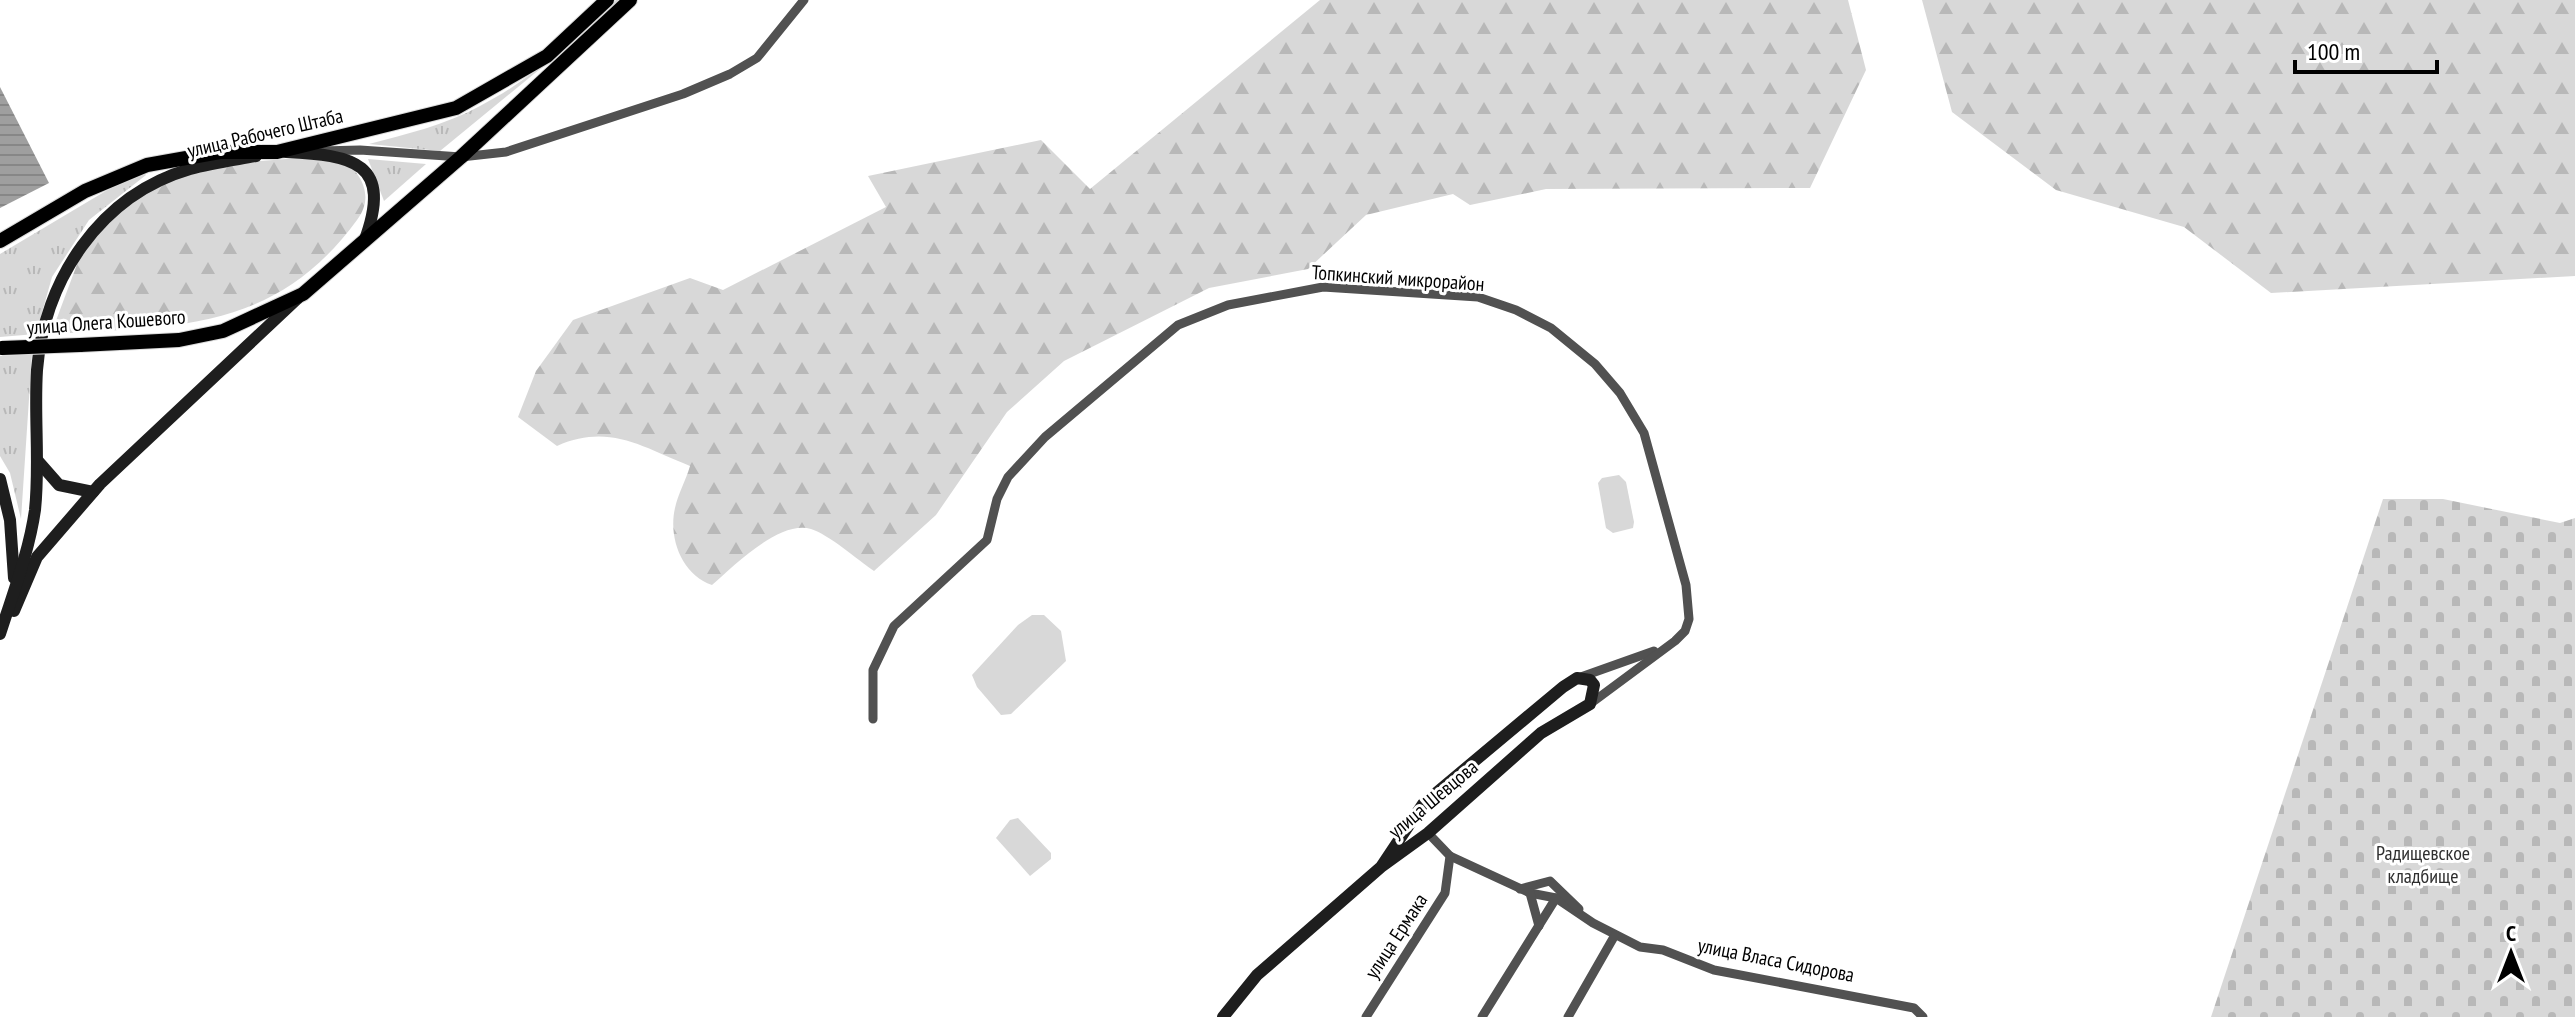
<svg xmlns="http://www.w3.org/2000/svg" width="2575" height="1017" font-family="'PT Sans Narrow',sans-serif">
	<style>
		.grass { fill: url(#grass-tufts) }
		.forest { fill: url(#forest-firs) }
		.cemetery { fill: url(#cemetery-stones) }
		.pitch { fill: #d8d8d8 }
		.water { fill: url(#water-rules) }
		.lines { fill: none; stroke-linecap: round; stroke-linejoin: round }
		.primary-casing { stroke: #dbdbdb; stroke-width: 16 }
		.street { stroke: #515151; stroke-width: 9 }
		.secondary { stroke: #1e1e1e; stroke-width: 12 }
		.primary { stroke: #000; stroke-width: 14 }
		.primary-bridge-casing { stroke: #dbdbdb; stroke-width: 16; stroke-linecap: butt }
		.primary-bridge { stroke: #000; stroke-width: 14 }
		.labels { text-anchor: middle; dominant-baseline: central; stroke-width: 6; stroke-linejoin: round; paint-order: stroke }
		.street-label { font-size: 20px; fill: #000; stroke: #fff }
		.park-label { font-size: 20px; fill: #2f2f2f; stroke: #fff }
	</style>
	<defs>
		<pattern id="grass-tufts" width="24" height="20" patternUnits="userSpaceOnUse" patternTransform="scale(2)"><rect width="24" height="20" fill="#d8d8d8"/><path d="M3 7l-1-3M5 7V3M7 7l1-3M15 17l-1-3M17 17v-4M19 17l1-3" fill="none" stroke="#b8b8b8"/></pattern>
		<pattern id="forest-firs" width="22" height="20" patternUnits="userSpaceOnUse" patternTransform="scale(2)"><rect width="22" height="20" fill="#d8d8d8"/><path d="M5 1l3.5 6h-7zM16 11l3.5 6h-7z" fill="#b8b8b8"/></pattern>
		<pattern id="cemetery-stones" width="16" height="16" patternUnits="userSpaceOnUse" patternTransform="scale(2)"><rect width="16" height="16" fill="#d8d8d8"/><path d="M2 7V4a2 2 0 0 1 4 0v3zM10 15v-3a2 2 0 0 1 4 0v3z" fill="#b8b8b8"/></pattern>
		<pattern id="water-rules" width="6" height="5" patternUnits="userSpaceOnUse" patternTransform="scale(2)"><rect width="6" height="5" fill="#9f9f9f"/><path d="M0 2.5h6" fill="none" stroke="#878787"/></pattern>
	</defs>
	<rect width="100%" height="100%" fill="#fff"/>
	<g class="grass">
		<path d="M 616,0 L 624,0 L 440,151 L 369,144 C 407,134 445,125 480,106 C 531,80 575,39 616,0 Z"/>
		<path d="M 368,159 L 426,164 L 384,201 Z"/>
		<path d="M 141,170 L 146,175 L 89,220 L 52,277 L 36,334 L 0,337 L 0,254 Z"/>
		<path d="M 32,354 L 21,519 L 10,473 L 0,456 L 0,356 Z"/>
	</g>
	<g class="forest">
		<path d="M 1320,0 L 1848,0 L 1866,70 L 1810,188 L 1546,189 L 1470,205 L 1453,194 L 1366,215 L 1308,269 L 1209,288 L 1064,361 L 1007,412 L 936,515 L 874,571 C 858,560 828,534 811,529 C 779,520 734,566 712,585 C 682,575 668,538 675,508 C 678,494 686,480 690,466 C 642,447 609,423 557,446 L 518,417 L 536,371 L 573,320 L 690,278 L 723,290 L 886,207 L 868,176 L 1041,140 L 1090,189 Z"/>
		<path d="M 1922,0 L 2575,0 L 2575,276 L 2271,293 L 2184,227 L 2056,190 L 1952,112 Z"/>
		<path d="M 337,155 C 360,170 376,195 357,220 C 275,332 176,326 51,334 L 79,259 L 115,210 L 171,179 L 234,163 Z"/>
	</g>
	<path class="cemetery" d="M 2383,499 L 2443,499 L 2560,523 L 2575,518 L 2575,1017 L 2211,1017 Z"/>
	<g class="pitch">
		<path d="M 1619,475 L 1626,482 L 1634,522 L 1633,528 L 1613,533 L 1606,528 L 1598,483 L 1602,478 Z"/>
		<path d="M 1032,615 L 1044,615 L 1061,631 L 1066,661 L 1011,714 L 1001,715 L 977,687 L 972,675 L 1018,625 Z"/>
		<path d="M 1018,818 L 1051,853 L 1051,859 L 1030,876 L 996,838 L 1010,820 Z"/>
	</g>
	<path class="water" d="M 0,87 L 49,183 L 0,208 Z"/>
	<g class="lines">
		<defs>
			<g id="primary">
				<path d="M 0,241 L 85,191 L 147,165 L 220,152 L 277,152 L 456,108 L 547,56 L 607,0"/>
				<path d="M 80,345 L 179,340 L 223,331 L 303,294 L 461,157 L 630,0"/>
			</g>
		</defs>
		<use href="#primary" class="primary-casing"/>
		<g class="street">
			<path d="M 321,151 L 360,150 L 461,157 L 506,152 L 683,94 L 730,74 L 757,58 L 804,0"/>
			<path d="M 1578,678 L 1654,651"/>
			<path d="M 873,719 L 873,670 L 894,626 L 987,540 L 997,499 L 1008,477 L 1045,437 L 1178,325 L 1228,305 L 1323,287 L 1478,297 L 1516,310 L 1551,328 L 1595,364 L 1620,393 L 1644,433 L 1686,585 L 1689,619 L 1685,631 L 1675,641 L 1590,704"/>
			<path d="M 1450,856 L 1530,893 L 1556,898 L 1593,923 L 1640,947 L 1663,950 L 1714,970 L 1914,1008 L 1923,1017"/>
			<path d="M 1520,889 L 1550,881 L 1579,909"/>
			<path d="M 1530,893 L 1539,926"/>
			<path d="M 1366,1017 L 1445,893 L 1450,856 L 1428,833"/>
			<path d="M 1482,1017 L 1556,898"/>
			<path d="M 1568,1017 L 1615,935"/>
		</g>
		<g class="secondary">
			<path d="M 286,152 C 353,155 394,162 364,242"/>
			<path d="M 37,460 L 59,485 L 93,492"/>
			<path d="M 0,479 L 10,520 L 14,578"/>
			<path d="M 14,611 L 37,557 L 100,484 L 297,299"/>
			<path d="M 0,634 C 13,593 29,552 35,510 C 40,464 34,416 37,370 C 44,280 100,195 190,169 C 211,163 234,160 256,156"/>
			<path d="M 1223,1017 L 1257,975 L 1381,867 L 1428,833 L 1541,733 L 1590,704 L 1594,685 L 1590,680 L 1577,678 L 1563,687 L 1423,804 L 1381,867"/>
		</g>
		<use href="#primary" class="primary"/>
		<defs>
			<path id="primary-bridge" d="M 2,348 L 80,345"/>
		</defs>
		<use href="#primary-bridge" class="primary-bridge-casing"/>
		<use href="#primary-bridge" class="primary-bridge"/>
	</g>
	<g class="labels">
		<g class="street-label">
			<text transform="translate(265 133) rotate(-13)">улица Рабочего Штаба</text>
			<text transform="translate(1398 278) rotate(4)">Топкинский микрорайон</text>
			<text transform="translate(106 322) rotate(-4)">улица Олега Кошевого</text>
			<text transform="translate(1433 799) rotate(-40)">улица Шевцова</text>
			<text transform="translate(1396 936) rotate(-57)">улица Ермака</text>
			<text transform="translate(1776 960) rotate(11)">улица Власа Сидорова</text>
		</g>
		<g class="park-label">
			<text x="2423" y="853">Радищевское<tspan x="2423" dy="23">кладбище</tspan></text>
		</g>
	</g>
	<g transform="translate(2511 953)" stroke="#ffffff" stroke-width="6" paint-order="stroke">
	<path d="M0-6L14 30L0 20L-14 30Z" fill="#000000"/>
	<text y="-12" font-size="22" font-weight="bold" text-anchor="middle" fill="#000000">С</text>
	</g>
	<path d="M2295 60v12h142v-12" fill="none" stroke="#000000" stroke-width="4"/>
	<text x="2307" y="60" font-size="24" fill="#000000" stroke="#ffffff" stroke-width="6" paint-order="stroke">100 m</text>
</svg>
